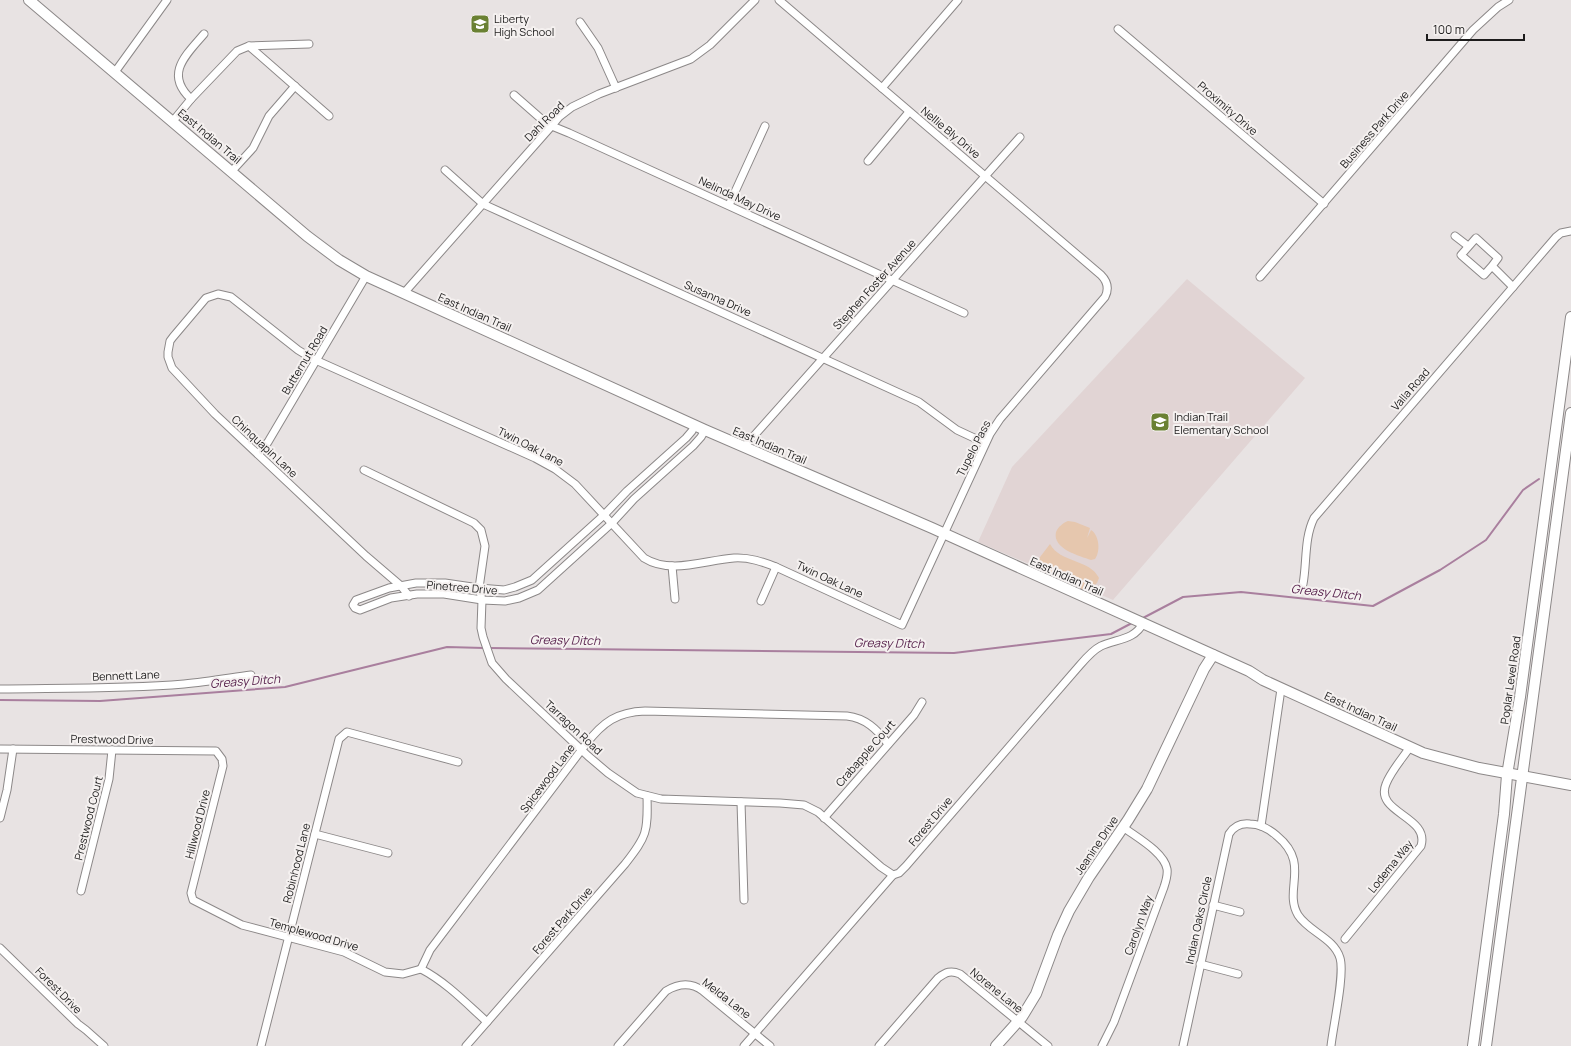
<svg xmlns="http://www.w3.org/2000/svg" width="1571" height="1046" font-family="Manrope,sans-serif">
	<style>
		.built { fill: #e1d4d4 }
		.green { fill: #e6c7ae }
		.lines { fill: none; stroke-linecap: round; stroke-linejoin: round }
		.stream { stroke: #a97f9e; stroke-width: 2 }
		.street-casing { stroke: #8c8888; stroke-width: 9 }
		.secondary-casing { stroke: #8c8888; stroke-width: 12 }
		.street { stroke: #fff; stroke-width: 7 }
		.secondary { stroke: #fff; stroke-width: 10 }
		.labels { text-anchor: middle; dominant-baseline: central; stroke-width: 4; stroke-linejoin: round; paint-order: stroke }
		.poi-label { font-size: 11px; fill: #1d1c1c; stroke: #f5f1f0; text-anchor: start }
		.street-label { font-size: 11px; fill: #1d1c1c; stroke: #f5f1f0 }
		.water-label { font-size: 12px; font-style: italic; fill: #59244e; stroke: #f5f1f0 }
	</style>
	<rect width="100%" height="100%" fill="#e8e3e3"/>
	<path class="built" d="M 1187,279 L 1305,378 L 1113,600 L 978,542 L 1012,467 Z"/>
	<g class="green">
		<path d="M 1068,521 L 1075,522 L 1090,528 L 1087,538 L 1091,530 C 1099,535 1101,551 1095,559 L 1091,560 C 1080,556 1052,549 1056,532 C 1058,527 1063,523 1068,521 Z"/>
		<path d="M 1050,544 C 1060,563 1090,559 1099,578 L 1097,583 L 1091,588 L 1081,589 L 1035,568 L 1037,561 Z"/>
	</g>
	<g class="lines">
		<g class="stream">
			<path d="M 1143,618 L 1183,597 L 1241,592 L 1373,606 L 1440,570 L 1486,540 L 1523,490 L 1539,479"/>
			<path d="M 489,648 L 954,653 L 1111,634 L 1132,623"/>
			<path d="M 0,700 L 100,701 L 285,687 L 447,647 L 484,648"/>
		</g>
		<defs>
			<g id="street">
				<path d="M 580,22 L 598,48 L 616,88"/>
				<path d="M 1118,29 L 1324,204"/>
				<path d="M 249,46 L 329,116"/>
				<path d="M 115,72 L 167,0"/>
				<path d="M 882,88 L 958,0"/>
				<path d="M 514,95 L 547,124 L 569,133 L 964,313"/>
				<path d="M 191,99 C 164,74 186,55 204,34"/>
				<path d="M 173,121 L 191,99 L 237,51 L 249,46 L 309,44"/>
				<path d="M 868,161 L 909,112"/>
				<path d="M 445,170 L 483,204 L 919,402 L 957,430 L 985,443"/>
				<path d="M 232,171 L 253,148 L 269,116 L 295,86"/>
				<path d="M 729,205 L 765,126"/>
				<path d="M 1455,236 L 1468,246"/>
				<path d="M 1492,266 L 1498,258 L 1476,238 L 1461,255 L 1484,275 L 1492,266 L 1513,287"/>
				<path d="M 1260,277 L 1473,30 L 1498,7 L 1509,0"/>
				<path d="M 404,293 L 549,129 L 559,117 L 572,107 L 599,94 L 691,59 L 710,45 L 755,0"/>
				<path d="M 695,425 L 692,431 L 686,438 L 627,491 L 604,515 L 532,580 L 515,587 L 504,590 L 479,588 L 445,583 L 416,583 L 389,588 L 356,600 L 353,605 L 355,608 L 360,610 L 391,598 L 417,594 L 444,594 L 482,600 L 505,601 L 519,598 L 538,590 L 612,523 L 634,499 L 693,446 L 701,437 L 705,430"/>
				<path d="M 744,447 L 1020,137"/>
				<path d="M 258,454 L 268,442 L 366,276"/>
				<path d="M 364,470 L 474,523 L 481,530 L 485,546 L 479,588 L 482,600 L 481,628 L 483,637 L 492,663 L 506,679 L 588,756 L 608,773 L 637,793 L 661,799 L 780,803 L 804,805 L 818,812 L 881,867 L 893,875"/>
				<path d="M 672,566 L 675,599"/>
				<path d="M 1303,584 C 1307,563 1304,538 1314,518 L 1556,237 L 1561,233 L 1571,231"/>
				<path d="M 409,596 L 401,586 L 366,556 L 215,414 L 172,368 L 168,357 L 168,352 L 170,341 L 173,337 L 206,298 L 218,294 L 231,297 L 298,350 L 311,358 L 535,458 L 555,469 L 575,484 L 644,558 C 671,575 705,560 734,558 C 749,557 763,562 776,567 L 902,625 L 990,434 L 1000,419 L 1105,297 C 1109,289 1108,282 1101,275 L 779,0"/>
				<path d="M 761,601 L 776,567"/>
				<path d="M 0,689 C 61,688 123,689 184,684 C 207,682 229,678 251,675"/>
				<path d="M 0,749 L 216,751 L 222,759 L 223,766 L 192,889 L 191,893 L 193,900 L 242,925 L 344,952 L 385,972 L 403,974 L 421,969 C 446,982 466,1003 487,1022"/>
				<path d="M 741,802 L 744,900"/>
				<path d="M 0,818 L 7,790 L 13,749"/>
				<path d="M 824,818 L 914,715 L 922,702"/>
				<path d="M 1261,826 L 1281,689"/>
				<path d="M 315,834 L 388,853"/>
				<path d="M 81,891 L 109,779 L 112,750"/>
				<path d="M 1213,905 L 1240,912"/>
				<path d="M 1345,939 L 1421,846 C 1430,816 1374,813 1386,784 C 1391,771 1402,759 1410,747"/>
				<path d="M 0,948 L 78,1024 L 86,1030 L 104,1046"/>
				<path d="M 1200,964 L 1238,974"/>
				<path d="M 421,969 L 430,950 L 586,744 C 603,722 617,712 645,711 L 847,716 C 865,718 877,729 888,744"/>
				<path d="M 261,1046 L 339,739 L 347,732 L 458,762"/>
				<path d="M 466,1046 L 625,864 C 647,836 648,832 647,796"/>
				<path d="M 618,1046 L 666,991 C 679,983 691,982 703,991 L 770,1046"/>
				<path d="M 744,1046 L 893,875 L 899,873 L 906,866 L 1080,665 C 1086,658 1093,650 1101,646 C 1116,639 1135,640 1143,623"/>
				<path d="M 879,1046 L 938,978 C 946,972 951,970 960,974 L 1048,1046"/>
				<path d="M 1102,1046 L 1114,1022 L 1164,887 C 1166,881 1168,875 1167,869 C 1164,852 1136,837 1123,827"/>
				<path d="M 1183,1046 L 1229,834 C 1234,826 1241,823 1250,824 C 1260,824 1269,829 1277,836 C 1311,864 1283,889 1298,915 C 1309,932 1334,938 1340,958 C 1345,974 1333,1027 1331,1046"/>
			</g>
			<g id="secondary">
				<path d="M 29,0 L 307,236 L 339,260 L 366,276 L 705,430 L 932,528 L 1249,671 L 1263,680 L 1423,753 L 1479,768 L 1571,785"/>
				<path d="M 996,1046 L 1022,1017 L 1036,994 L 1058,935 L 1069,911 L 1089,877 L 1128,820 L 1147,789 L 1204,669 L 1213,655"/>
				<path d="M 1473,1046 L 1504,814 L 1507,775 L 1520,697 L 1571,317"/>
				<path d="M 1486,1046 L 1571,413"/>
			</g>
		</defs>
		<use href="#street" class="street-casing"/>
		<use href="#secondary" class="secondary-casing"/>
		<use href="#street" class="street"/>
		<use href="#secondary" class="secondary"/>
	</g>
	<defs>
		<symbol id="school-square" viewBox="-11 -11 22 22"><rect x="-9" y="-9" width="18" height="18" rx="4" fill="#6a8133" stroke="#f5f1f0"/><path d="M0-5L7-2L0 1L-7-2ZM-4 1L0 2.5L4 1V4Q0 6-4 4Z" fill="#fff"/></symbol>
	</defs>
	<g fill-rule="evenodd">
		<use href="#school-square" x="469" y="13" width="22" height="22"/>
		<use href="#school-square" x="1149" y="411" width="22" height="22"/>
	</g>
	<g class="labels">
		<g class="poi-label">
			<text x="494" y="18">Liberty<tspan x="494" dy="13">High School</tspan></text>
			<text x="1174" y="416">Indian Trail<tspan x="1174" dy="13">Elementary School</tspan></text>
		</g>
		<g class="street-label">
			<text transform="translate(1228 108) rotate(41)">Proximity Drive</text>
			<text transform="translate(544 121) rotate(-45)">Dahl Road</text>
			<text transform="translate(1374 129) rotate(-49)">Business Park Drive</text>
			<text transform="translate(951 132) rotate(40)">Nellie Bly Drive</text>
			<text transform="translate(210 136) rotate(40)">East Indian Trail</text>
			<text transform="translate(740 198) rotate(25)">Nelinda May Drive</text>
			<text transform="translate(874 284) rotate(-48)">Stephen Foster Avenue</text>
			<text transform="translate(718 298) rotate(24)">Susanna Drive</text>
			<text transform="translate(475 312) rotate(24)">East Indian Trail</text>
			<text transform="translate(304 360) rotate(-59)">Butternut Road</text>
			<text transform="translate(1410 389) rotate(-49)">Valla Road</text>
			<text transform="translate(770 445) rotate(23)">East Indian Trail</text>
			<text transform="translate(265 446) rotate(43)">Chinquapin Lane</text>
			<text transform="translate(531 446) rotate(27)">Twin Oak Lane</text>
			<text transform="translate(973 448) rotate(-63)">Tupelo Pass</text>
			<text transform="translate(1067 576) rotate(24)">East Indian Trail</text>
			<text transform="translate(830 579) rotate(25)">Twin Oak Lane</text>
			<text transform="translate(462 587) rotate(5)">Pinetree Drive</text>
			<text transform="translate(126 675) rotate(-2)">Bennett Lane</text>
			<text transform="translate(1510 680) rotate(-82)">Poplar Level Road</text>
			<text transform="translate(1361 711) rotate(25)">East Indian Trail</text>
			<text transform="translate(574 727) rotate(43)">Tarragon Road</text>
			<text transform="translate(112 739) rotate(1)">Prestwood Drive</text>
			<text transform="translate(865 753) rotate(-49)">Crabapple Court</text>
			<text transform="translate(547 778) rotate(-53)">Spicewood Lane</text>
			<text transform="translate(88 818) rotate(-76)">Prestwood Court</text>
			<text transform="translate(930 821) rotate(-50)">Forest Drive</text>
			<text transform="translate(197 824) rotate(-76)">Hillwood Drive</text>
			<text transform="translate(1096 845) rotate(-56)">Jeanine Drive</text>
			<text transform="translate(296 863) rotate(-76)">Robinhood Lane</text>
			<text transform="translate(1390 866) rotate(-51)">Lodema Way</text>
			<text transform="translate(562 920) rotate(-49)">Forest Park Drive</text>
			<text transform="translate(1198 920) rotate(-78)">Indian Oaks Circle</text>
			<text transform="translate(1138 925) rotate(-70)">Carolyn Way</text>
			<text transform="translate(314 934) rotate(16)">Templewood Drive</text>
			<text transform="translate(59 990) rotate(45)">Forest Drive</text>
			<text transform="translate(997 990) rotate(39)">Norene Lane</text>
			<text transform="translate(727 998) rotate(38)">Melda Lane</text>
		</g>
		<g class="water-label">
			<text transform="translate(1326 592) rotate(6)">Greasy Ditch</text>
			<text transform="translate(565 640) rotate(1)">Greasy Ditch</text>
			<text transform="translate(889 643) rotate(1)">Greasy Ditch</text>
			<text transform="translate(245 681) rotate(-4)">Greasy Ditch</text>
		</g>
	</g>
	<path d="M1427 34v6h97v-6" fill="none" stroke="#1d1c1c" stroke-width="2"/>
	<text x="1433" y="34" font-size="12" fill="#1d1c1c" stroke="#f5f1f0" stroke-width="3" paint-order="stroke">100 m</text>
</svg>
